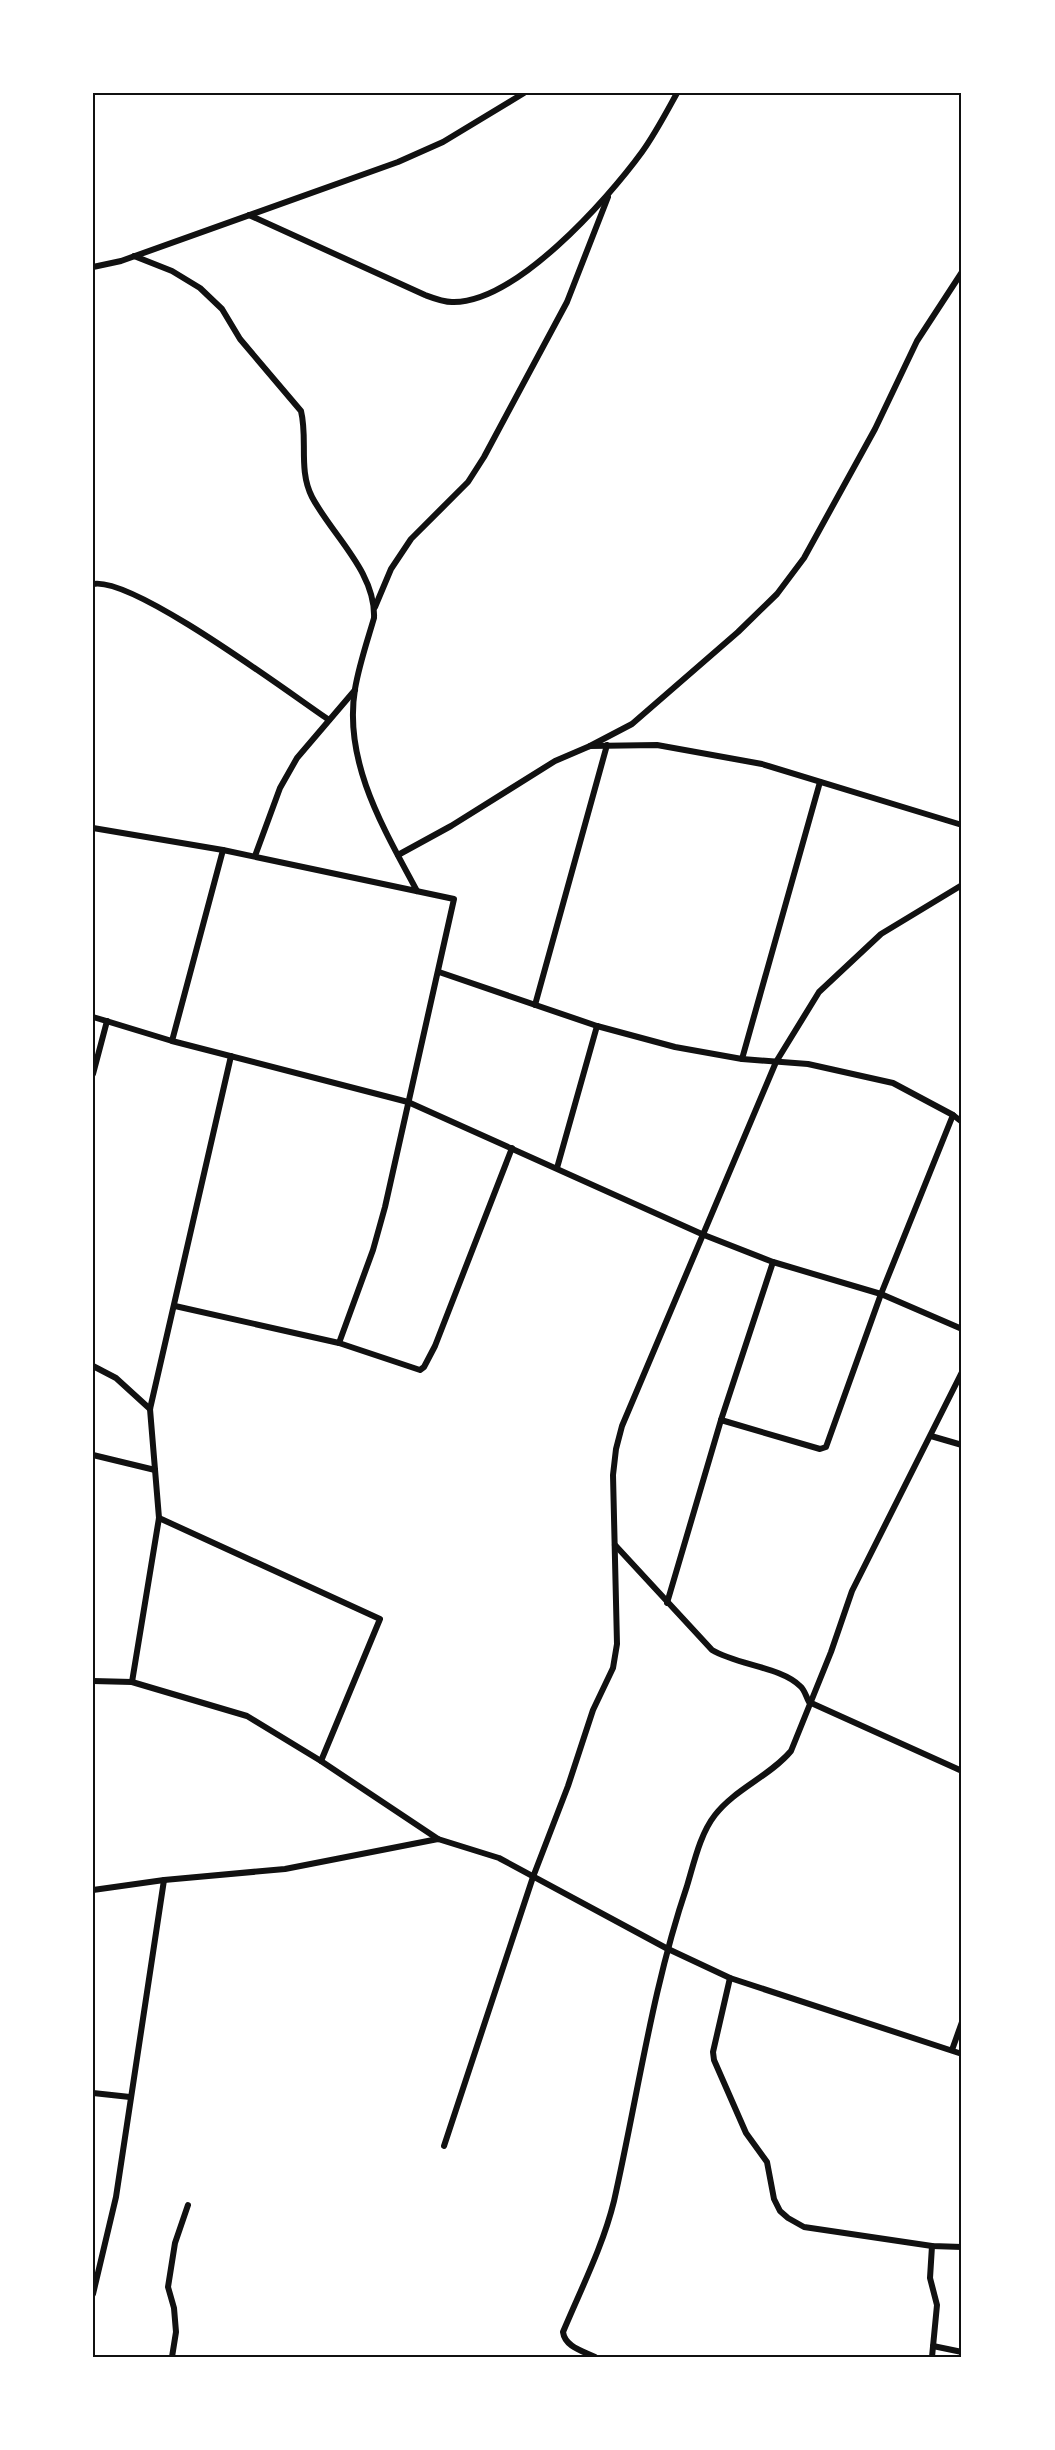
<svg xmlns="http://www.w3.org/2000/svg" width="1055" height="2450" font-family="'Fira Sans Condensed',sans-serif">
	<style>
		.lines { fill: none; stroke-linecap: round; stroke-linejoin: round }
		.minor { stroke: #111; stroke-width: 6 }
		.neatline { fill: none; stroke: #111; stroke-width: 2 }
	</style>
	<rect width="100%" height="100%" fill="#fff"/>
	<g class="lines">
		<g class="minor">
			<path d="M 249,215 L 425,295 C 433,298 443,302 452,302 C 515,304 607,200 642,152 C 655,134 666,113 677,93"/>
			<path d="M 134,256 L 172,271 L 200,288 L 222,309 L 240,339 L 301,411 C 308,439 298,470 312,497 C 332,535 376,572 374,618 C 367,642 359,665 355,689 C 343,762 384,829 417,891"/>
			<path d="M 93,267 L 121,261 L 398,162 L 443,142 L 524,93"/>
			<path d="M 93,584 C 133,576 289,693 329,720"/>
			<path d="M 375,607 L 391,569 L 411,539 L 468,482 L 484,457 L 567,302 L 608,197"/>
			<path d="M 590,746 L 632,724 L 738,632 L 777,594 L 804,558 L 875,429 L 917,341 L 962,272"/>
			<path d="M 93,828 L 223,850 L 454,899 L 385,1207 L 373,1250 L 339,1343"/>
			<path d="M 398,855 L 451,826 L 555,761 L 590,746 L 657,745 L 762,764 L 962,825"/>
			<path d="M 255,856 L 280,788 L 297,758 L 355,690"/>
			<path d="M 439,972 L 597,1026 L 675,1047 L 742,1059 L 808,1064 L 893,1083 L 953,1115 L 962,1122"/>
			<path d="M 535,1005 L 607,745"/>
			<path d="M 93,1017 L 172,1041 L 408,1102 L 704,1235 L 773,1262 L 881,1294 L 962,1329"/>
			<path d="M 172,1041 L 223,850"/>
			<path d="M 742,1059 L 820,782"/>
			<path d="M 93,1074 L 107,1021"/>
			<path d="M 557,1168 L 597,1026"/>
			<path d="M 175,1306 L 339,1343 L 420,1370 L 424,1367 L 435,1346 L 512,1148"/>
			<path d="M 93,1366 L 116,1378 L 150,1409"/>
			<path d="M 721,1420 L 820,1449 L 826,1447 L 881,1294 L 953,1115"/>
			<path d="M 931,1436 L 962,1445"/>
			<path d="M 93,1455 L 155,1470"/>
			<path d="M 159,1518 L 380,1619 L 321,1761"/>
			<path d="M 615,1545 L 712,1650 C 737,1665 781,1667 800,1686 C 805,1690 806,1697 809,1702 L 962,1771"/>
			<path d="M 667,1603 L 721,1420 L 773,1262"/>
			<path d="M 93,1681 L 132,1682 L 247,1716 L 321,1761 L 438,1839"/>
			<path d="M 132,1682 L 159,1518 L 150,1409 L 231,1056"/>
			<path d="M 93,1890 L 164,1880 L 285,1869 L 438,1839 L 499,1858 L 666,1948 L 730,1978 L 962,2054"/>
			<path d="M 730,1978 L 713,2052 L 714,2060 L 746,2133 L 767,2162 L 774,2199 L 780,2211 L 788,2218 L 804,2227 L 932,2246 L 962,2247"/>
			<path d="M 952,2050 L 962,2022"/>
			<path d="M 93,2093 L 130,2097"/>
			<path d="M 444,2146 L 533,1877 L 568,1786 L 593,1710 L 613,1668 L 617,1644 L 613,1475 L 616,1449 L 622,1426 L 776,1062 L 819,992 L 881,934 L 962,885"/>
			<path d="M 93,2294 L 116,2197 L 164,1880"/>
			<path d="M 933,2346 L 962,2352"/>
			<path d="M 172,2357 L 176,2332 L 174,2308 L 168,2287 L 175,2243 L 188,2205"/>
			<path d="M 595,2357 C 583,2351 565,2347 563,2332 C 581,2289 603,2246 614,2201 C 638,2095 652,1989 687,1886 C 694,1863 700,1834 715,1815 C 735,1789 770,1776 791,1751 L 831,1652 L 852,1591 L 962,1372"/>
			<path d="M 932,2357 L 937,2305 L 930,2278 L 932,2246"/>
		</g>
	</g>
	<rect width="1055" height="2450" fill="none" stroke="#ffffff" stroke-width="189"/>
	<rect x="94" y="94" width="866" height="2262" class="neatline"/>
</svg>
